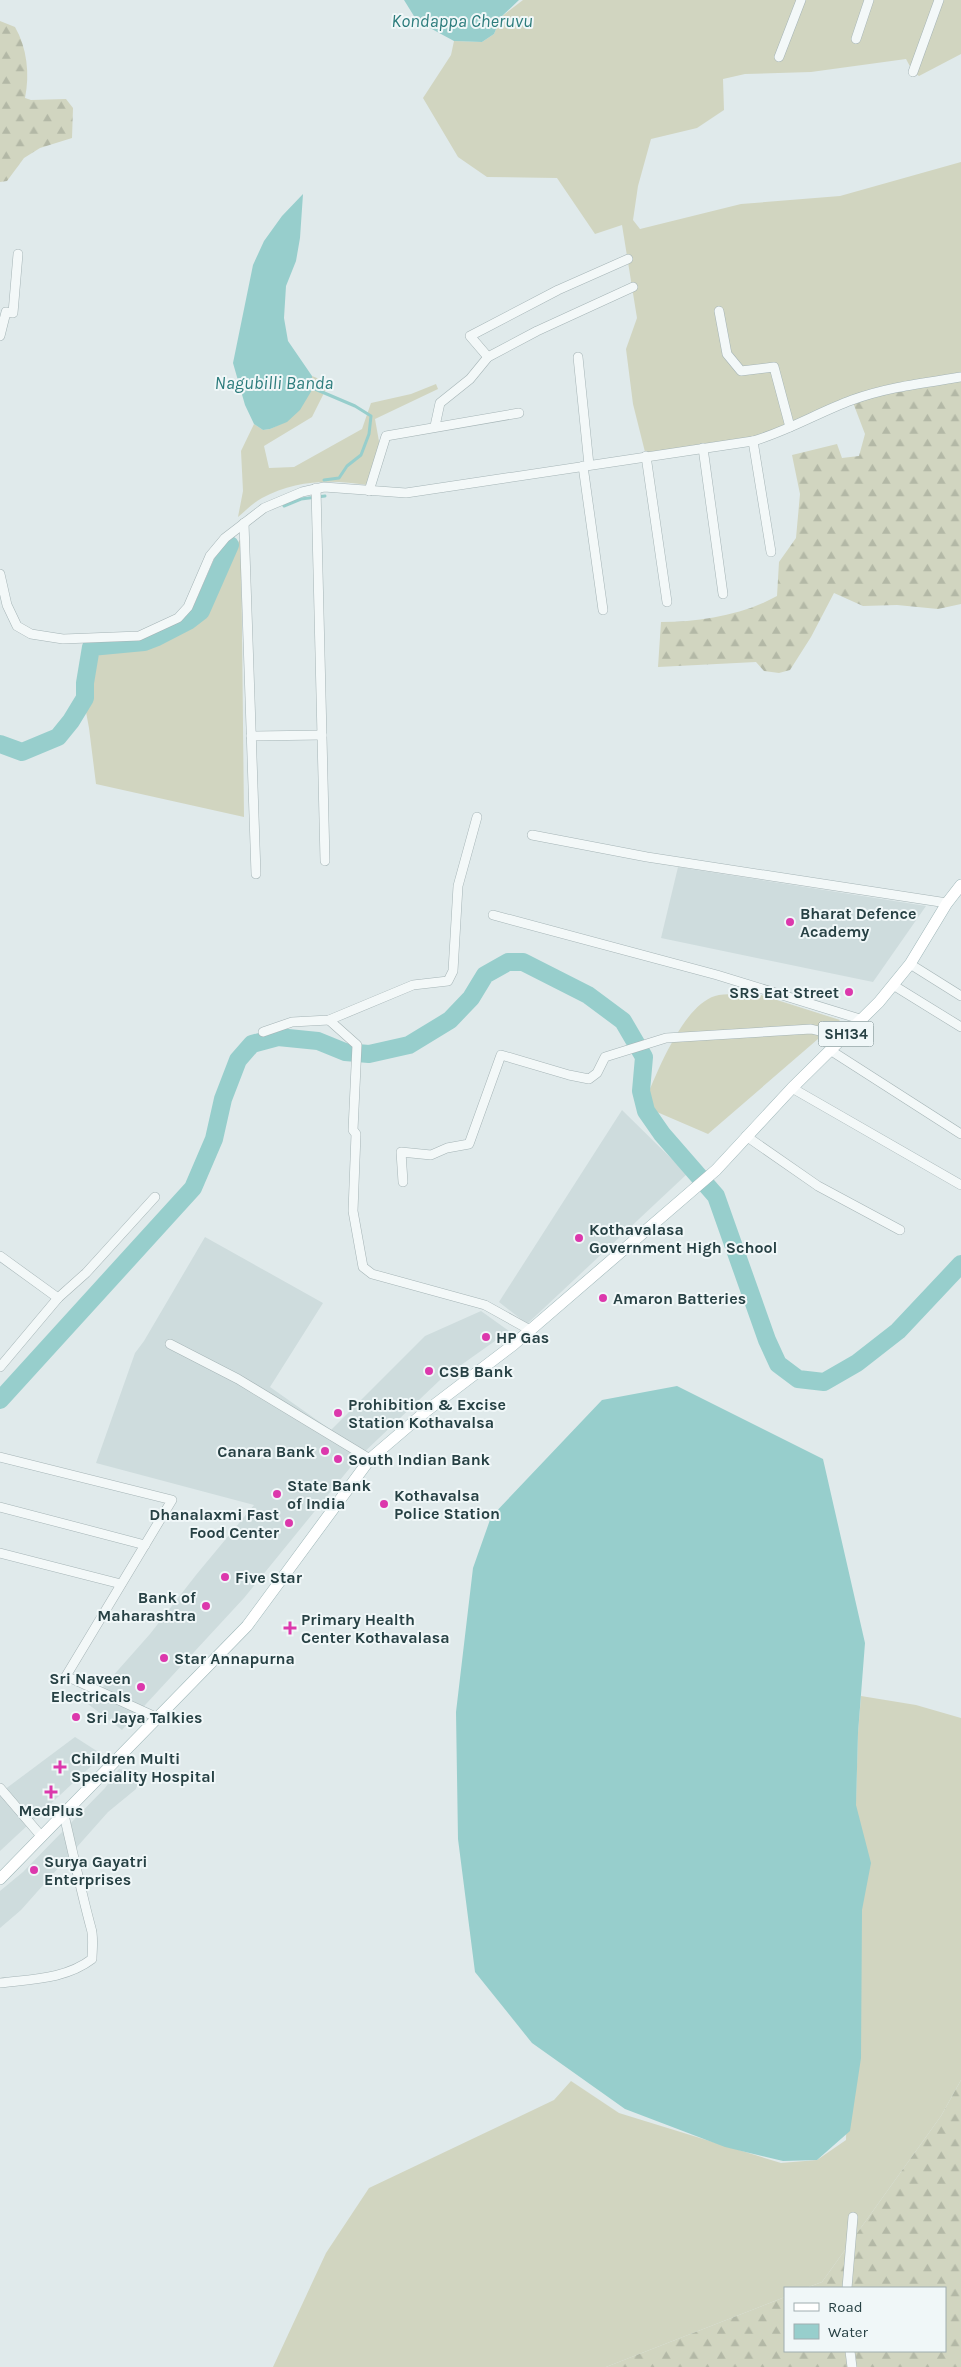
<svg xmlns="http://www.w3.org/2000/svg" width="961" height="2367" font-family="Karla,sans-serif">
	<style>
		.built { fill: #cedcdd }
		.grass { fill: #d1d5c0 }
		.forest { fill: url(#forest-firs) }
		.water { fill: #97cecc }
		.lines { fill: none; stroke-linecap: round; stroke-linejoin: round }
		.stream { stroke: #97cecc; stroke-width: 3 }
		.river { stroke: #97cecc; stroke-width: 18 }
		.minor-casing { stroke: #a5b4b6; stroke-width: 10 }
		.major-casing { stroke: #9eb6b8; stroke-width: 12 }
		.minor { stroke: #f3f8f8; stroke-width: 9 }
		.major { stroke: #fff; stroke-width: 11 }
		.poi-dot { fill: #dc38ac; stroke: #f0f7f8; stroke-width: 2 }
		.labels { text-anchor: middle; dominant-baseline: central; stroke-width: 4; stroke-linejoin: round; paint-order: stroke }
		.shield { fill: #f0f7f8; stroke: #63787a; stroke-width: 1 }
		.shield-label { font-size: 15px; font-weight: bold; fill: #274144 }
		.poi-label { font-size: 16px; font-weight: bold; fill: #274144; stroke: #f0f7f8; text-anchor: start }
		.water-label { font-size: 18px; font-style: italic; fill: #2c7c7c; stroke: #f0f7f8 }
	</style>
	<defs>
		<pattern id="forest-firs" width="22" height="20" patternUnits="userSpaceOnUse" patternTransform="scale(1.25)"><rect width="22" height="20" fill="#d1d5c0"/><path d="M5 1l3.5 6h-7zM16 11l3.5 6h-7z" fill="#b3b8a6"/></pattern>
	</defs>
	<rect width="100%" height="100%" fill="#e0eaeb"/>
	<g class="built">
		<path d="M 678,867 L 926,906 L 873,982 L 661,938 Z"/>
		<path d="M 622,1110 L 687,1174 L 527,1324 L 499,1302 Z"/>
		<path d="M 205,1237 L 323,1303 L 270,1387 L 331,1430 L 425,1336 L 481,1311 L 509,1331 L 440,1380 L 358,1458 L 244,1598 L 122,1730 L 88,1704 L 150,1634 L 196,1575 L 254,1505 L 96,1463 L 135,1353 L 144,1341 Z"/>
		<path d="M 75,1737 L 103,1755 L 0,1851 L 0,1793 Z"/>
		<path d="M 119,1769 L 141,1775 L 136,1789 L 108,1812 L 21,1910 L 0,1928 L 0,1891 L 23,1872 L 105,1788 Z"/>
	</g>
	<g class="grass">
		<path d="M 523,0 L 961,0 L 961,54 L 919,76 L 913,72 L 906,59 L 811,72 L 745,74 L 723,79 L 724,110 L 697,128 L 651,139 L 638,186 L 633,220 L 640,229 L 741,204 L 840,196 L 961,162 L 961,377 L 900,386 L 776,434 L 646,456 L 633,404 L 626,349 L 637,318 L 622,225 L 595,234 L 557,178 L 487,177 L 458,157 L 423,98 L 451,55 L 454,41 L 482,42 L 494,34 L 501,17 Z"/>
		<path d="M 312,376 L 329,383 L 312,417 L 264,446 L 269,468 L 294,467 L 362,429 L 371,403 L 411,394 L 436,384 L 438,389 L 375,419 L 380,447 L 367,485 C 331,479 295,480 262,498 C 253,503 245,511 238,517 L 243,491 L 241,451 L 254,424 L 263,430 L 270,429 L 287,421 L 312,390 Z"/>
		<path d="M 241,538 L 244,817 L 96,784 L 89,728 L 81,685 L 85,644 L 130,648 L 151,642 L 187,626 L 206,611 L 220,571 Z"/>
		<path d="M 761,995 L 840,1020 L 708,1134 L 643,1106 C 655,1077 682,1006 715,996 C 726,993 749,995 761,995 Z"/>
		<path d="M 861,1696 L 916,1705 L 961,1718 L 961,2080 L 941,2116 L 822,2282 L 806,2288 L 785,2288 L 785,2297 L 606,2367 L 273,2367 L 326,2253 L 369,2188 L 554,2100 L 571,2081 L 619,2113 L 781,2163 L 817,2160 L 846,2140 L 858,1733 Z"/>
	</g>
	<g class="forest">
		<path d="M 0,21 L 15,27 C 27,48 30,74 25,98 L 31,100 L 66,99 L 73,108 L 72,138 L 40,148 L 24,158 L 7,181 L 0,182 Z"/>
		<path d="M 961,377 L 961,604 L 938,609 L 897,605 L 863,606 L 834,593 L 811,637 L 790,670 L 779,673 L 764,671 L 756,662 L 658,667 L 661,622 C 700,622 743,615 777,596 L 779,562 L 796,538 L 800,494 L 792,455 L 837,444 L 842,458 L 859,456 L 865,434 L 852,400 Z"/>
		<path d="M 961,2080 L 961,2367 L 606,2367 L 785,2297 L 785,2351 L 945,2351 L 945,2288 L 806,2288 L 822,2282 L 941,2116 Z"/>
	</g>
	<g class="water">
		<path d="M 404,0 L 519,0 L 501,17 L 494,34 L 482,42 L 454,41 L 417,21 Z"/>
		<path d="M 303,194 L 300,238 L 296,261 L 286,286 L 284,318 L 288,341 L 312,376 L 312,390 L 300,410 L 287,422 L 270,429 L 263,430 L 254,424 L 245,405 L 233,363 L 253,265 L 264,241 L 282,216 Z"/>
		<path d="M 677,1386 L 823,1459 L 865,1643 L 858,1733 L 856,1805 L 871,1863 L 862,1910 L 861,2058 L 850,2131 L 817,2160 L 783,2161 L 725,2147 L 625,2109 L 532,2043 L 475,1972 L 458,1839 L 456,1712 L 473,1568 L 491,1517 L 602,1400 Z"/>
	</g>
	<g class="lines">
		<g class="stream">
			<path d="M 315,389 L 355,406 L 371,416 L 369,434 L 361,455 L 347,466 L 339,478 L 324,480"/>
			<path d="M 284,506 L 301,499 L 325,496"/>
		</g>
		<g class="river">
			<path d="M 0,744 L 22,752 L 58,737 L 71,721 L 85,698 L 85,683 L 91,647 L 144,642 L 157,637 L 188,621 L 201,611 L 230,545"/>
			<path d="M 0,1400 L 193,1188 L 214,1139 L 223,1099 L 238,1060 L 252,1044 L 278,1037 L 318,1041 L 345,1052 L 369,1054 L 409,1045 L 450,1020 L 471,998 L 485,975 L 508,962 L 523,962 L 588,995 L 623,1021 L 644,1057 L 641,1091 L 646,1111 L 662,1134 L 716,1196 L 767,1340 L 778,1364 L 798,1379 L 824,1382 L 857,1363 L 898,1331 L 961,1264"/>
		</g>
		<defs>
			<g id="minor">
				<path d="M 856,39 L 869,0"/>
				<path d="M 779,57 L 801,0"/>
				<path d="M 913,72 L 939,0"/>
				<path d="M 719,311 L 727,354 L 741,371 L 774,367 L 790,427"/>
				<path d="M 0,336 L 6,312 L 13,313 L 18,254"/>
				<path d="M 488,357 L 470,336 L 558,290 L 628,259"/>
				<path d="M 578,357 L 589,465"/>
				<path d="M 435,426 L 440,403 L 470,379 L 488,357 L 537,331 L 633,287"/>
				<path d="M 753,441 L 771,552"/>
				<path d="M 703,448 L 723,594"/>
				<path d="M 646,456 L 667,602"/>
				<path d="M 583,466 L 603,610"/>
				<path d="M 316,488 L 325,861"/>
				<path d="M 369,491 L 386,436 L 519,413"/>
				<path d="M 244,523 L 256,874"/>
				<path d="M 0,574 L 7,605 L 17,626 L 31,634 L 63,639 L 139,636 L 178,618 L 188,607 L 210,556 L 225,538 L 264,508 L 302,492 L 324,487 L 406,493 L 753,441 C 788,431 819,412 852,400 C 888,387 924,383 961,377"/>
				<path d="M 251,736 L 322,735"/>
				<path d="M 532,835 L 647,857 L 947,903"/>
				<path d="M 493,915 L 717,975 L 860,1019"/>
				<path d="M 910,964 L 961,996"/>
				<path d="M 893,985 L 961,1027"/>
				<path d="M 329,1020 L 357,1045 L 353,1130 L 356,1134 L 353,1211 L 363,1267 L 372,1274 L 485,1305 L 530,1330"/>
				<path d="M 263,1032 L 292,1022 L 329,1020 L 413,985 L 448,981 L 453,971 L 458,886 L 477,817"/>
				<path d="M 830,1050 L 961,1134"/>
				<path d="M 792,1088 L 961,1185"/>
				<path d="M 746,1136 L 818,1186 L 900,1230"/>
				<path d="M 403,1182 L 401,1152 L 431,1155 L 447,1148 L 469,1144 L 501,1055 L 569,1075 L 589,1079 L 597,1073 L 605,1057 L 666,1038 L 811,1029 L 844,1037"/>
				<path d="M 0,1256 L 58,1298"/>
				<path d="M 170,1344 L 238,1379 L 370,1459"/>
				<path d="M 0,1367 L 58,1298 L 86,1273 L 155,1197"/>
				<path d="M 0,1457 L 172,1500 L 66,1676 L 158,1718"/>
				<path d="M 0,1507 L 145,1545"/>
				<path d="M 0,1553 L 121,1584"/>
				<path d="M 0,1788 L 42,1837"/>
				<path d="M 0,1983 C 32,1979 66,1979 92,1959 C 92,1950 94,1937 91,1928 C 81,1891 73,1853 64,1815"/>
				<path d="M 847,2288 L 853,2217"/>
				<path d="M 850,2351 L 852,2367"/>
			</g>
			<path id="major" d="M 0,1879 L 247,1626 L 370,1459 L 425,1412 L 513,1345 L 716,1170 L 792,1088 L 879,1002 L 910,964 L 947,903 L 961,885"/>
		</defs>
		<use href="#minor" class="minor-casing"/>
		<use href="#major" class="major-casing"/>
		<use href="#minor" class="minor"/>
		<use href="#major" class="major"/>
	</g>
	<g class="poi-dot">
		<circle cx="790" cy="922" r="5"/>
		<circle cx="849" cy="992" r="5"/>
		<circle cx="579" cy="1238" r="5"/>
		<circle cx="603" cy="1298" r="5"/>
		<circle cx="486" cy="1337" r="5"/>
		<circle cx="429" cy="1371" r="5"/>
		<circle cx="338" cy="1413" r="5"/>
		<circle cx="325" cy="1451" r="5"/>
		<circle cx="338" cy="1459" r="5"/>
		<circle cx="277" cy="1494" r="5"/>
		<circle cx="384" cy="1504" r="5"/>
		<circle cx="289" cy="1523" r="5"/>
		<circle cx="225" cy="1577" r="5"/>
		<circle cx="206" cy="1606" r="5"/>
		<path d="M287.5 1620.5h5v5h5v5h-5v5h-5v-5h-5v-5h5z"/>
		<circle cx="164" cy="1658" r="5"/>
		<circle cx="141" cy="1687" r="5"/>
		<circle cx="76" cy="1717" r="5"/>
		<path d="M57.5 1759.5h5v5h5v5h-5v5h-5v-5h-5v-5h5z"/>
		<path d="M48.5 1784.5h5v5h5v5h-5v5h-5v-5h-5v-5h5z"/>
		<circle cx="34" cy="1870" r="5"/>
	</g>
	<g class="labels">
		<rect class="shield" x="818.5" y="1021.5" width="55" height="25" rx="4"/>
		<g class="shield-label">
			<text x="846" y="1034">SH134</text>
		</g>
		<g class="poi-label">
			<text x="800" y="913">Bharat Defence<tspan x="800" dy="18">Academy</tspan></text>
			<text x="839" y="992" text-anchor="end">SRS Eat Street</text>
			<text x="589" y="1229">Kothavalasa<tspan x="589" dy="18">Government High School</tspan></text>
			<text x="613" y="1298">Amaron Batteries</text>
			<text x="496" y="1337">HP Gas</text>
			<text x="439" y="1371">CSB Bank</text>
			<text x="348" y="1404">Prohibition &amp; Excise<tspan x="348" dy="18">Station Kothavalsa</tspan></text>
			<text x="315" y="1451" text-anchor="end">Canara Bank</text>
			<text x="348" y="1459">South Indian Bank</text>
			<text x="287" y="1485">State Bank<tspan x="287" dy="18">of India</tspan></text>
			<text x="394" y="1495">Kothavalsa<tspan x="394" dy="18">Police Station</tspan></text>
			<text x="279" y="1514" text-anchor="end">Dhanalaxmi Fast<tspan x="279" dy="18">Food Center</tspan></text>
			<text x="235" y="1577">Five Star</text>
			<text x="196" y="1597" text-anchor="end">Bank of<tspan x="196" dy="18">Maharashtra</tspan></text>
			<text x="301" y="1619">Primary Health<tspan x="301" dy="18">Center Kothavalasa</tspan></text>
			<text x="174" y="1658">Star Annapurna</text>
			<text x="131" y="1678" text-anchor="end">Sri Naveen<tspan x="131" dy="18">Electricals</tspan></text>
			<text x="86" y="1717">Sri Jaya Talkies</text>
			<text x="71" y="1758">Children Multi<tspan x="71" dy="18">Speciality Hospital</tspan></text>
			<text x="51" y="1810" text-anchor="middle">MedPlus</text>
			<text x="44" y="1861">Surya Gayatri<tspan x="44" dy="18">Enterprises</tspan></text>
		</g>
		<g class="water-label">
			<text x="462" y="21">Kondappa Cheruvu</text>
			<text x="274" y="383">Nagubilli Banda</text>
		</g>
	</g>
	<rect x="784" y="2287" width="162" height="65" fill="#f0f7f8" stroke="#a0aeb0"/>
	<rect x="794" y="2303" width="25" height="8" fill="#ffffff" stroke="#a0aeb0"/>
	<text x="828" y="2312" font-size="15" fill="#274144">Road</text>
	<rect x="794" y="2324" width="25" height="15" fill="#97cecc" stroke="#a0aeb0"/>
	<text x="828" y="2337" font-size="15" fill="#274144">Water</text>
</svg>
